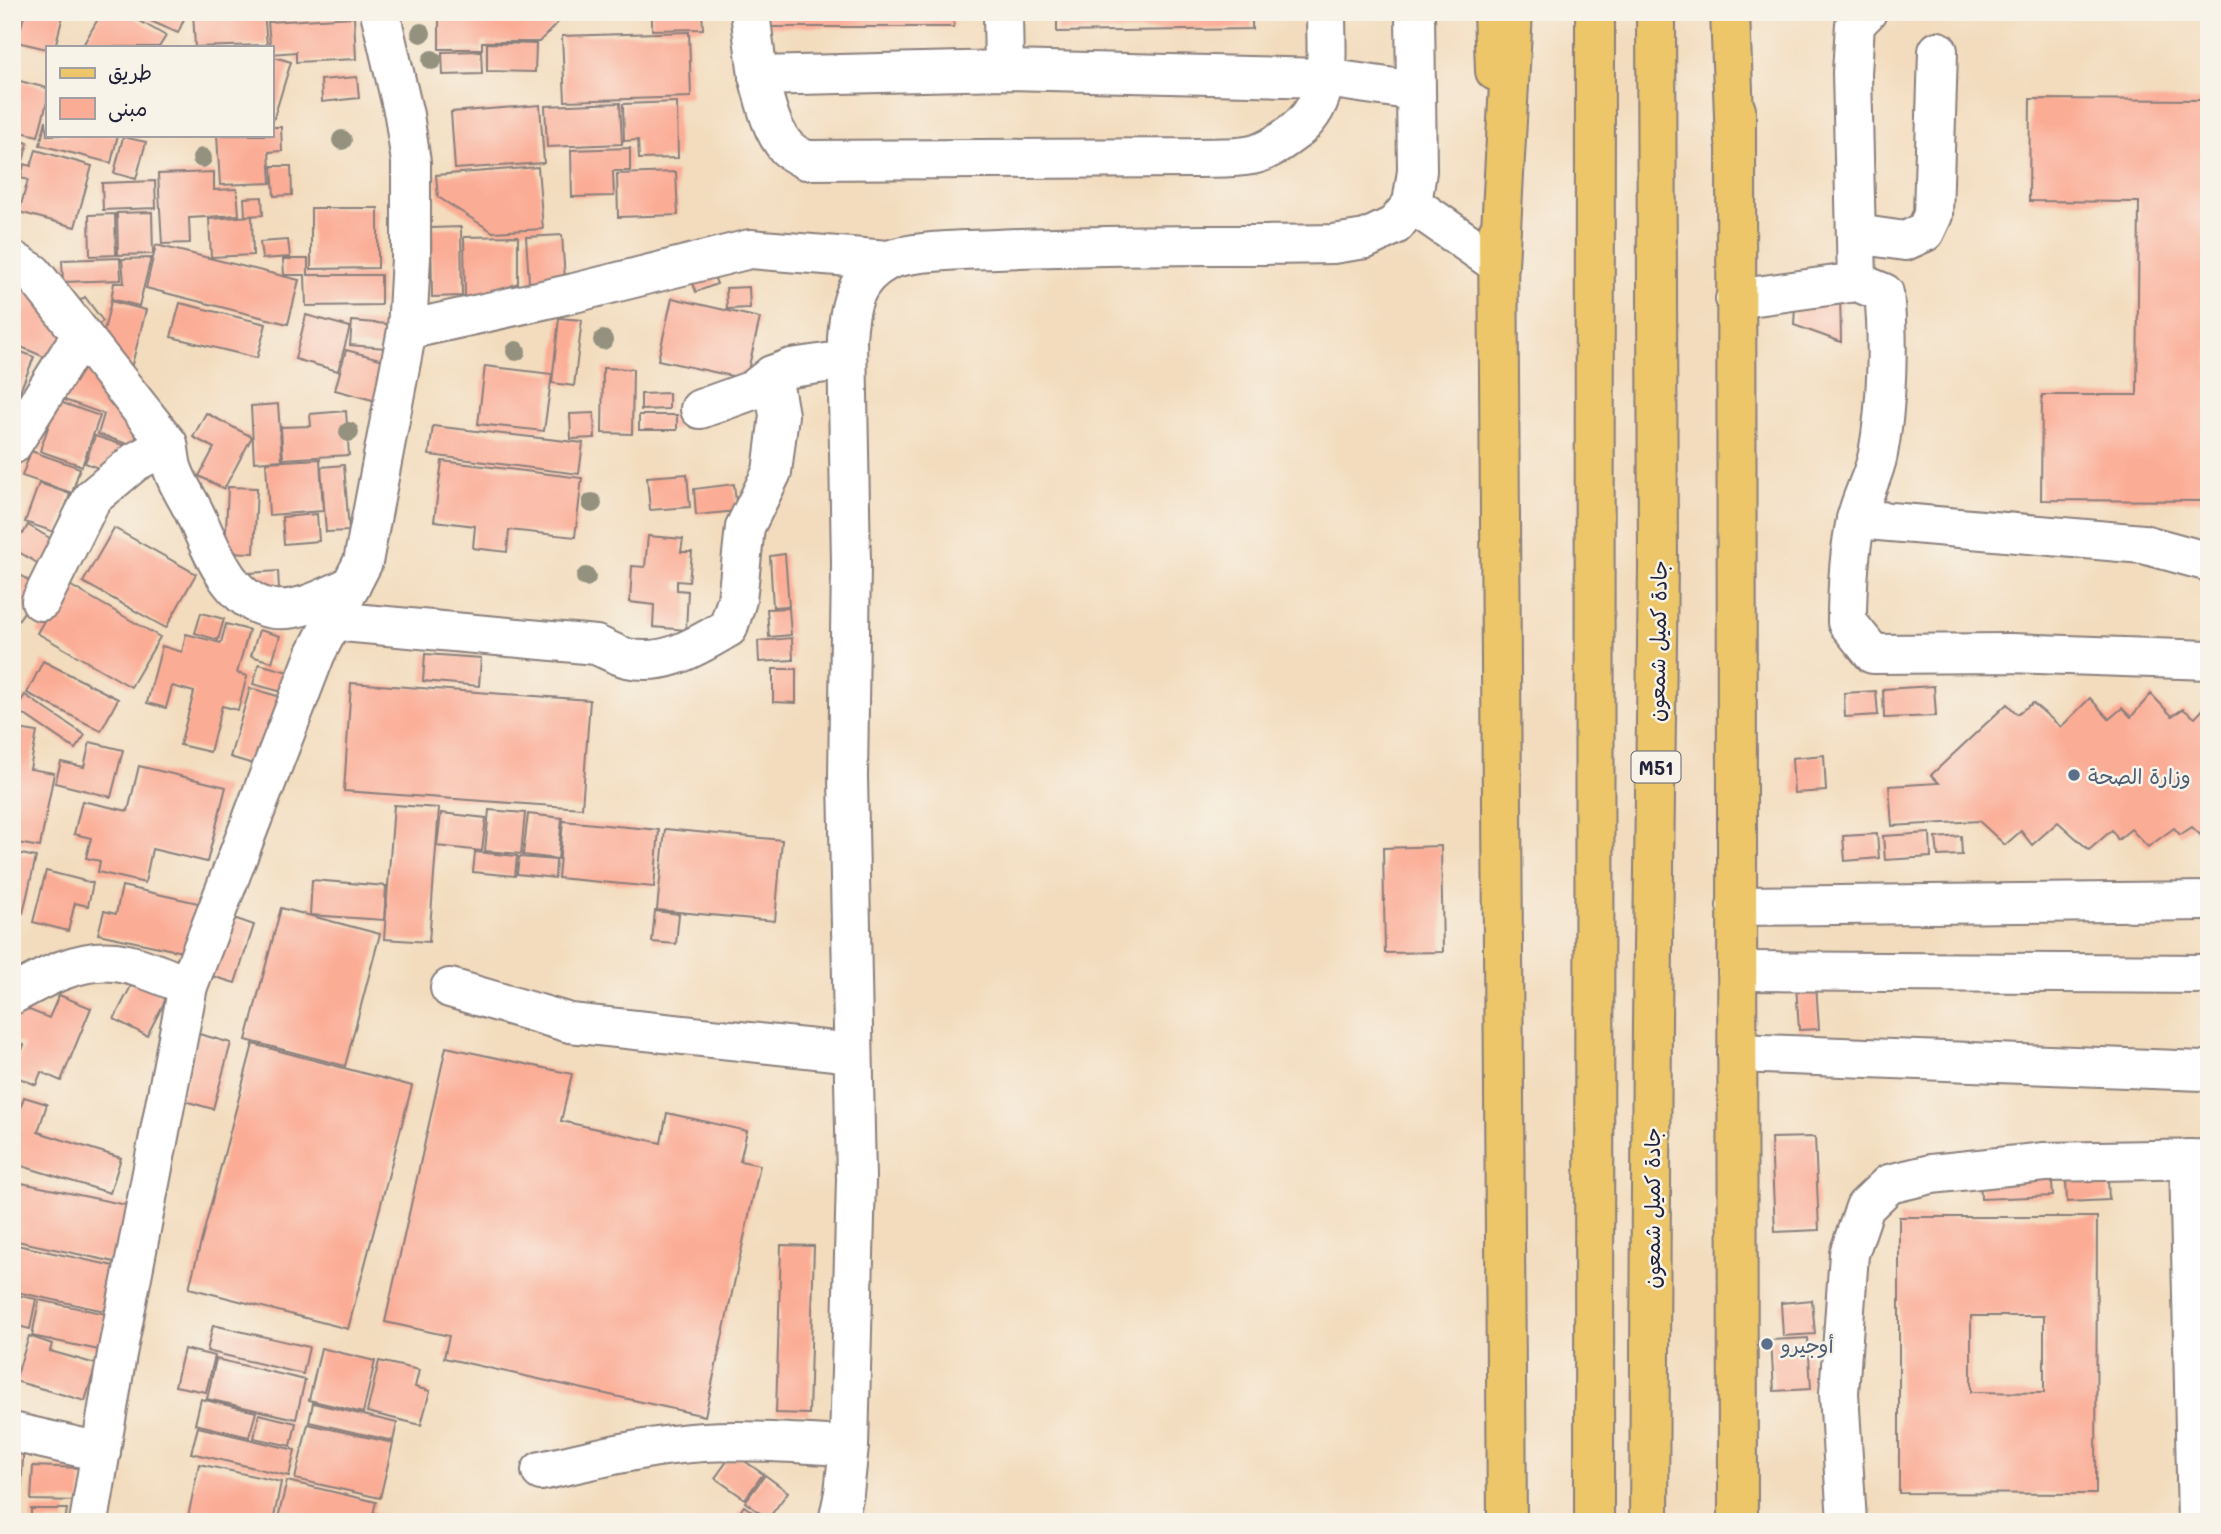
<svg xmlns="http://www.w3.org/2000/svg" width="2221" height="1534" font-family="Mali,'Playpen Sans Arabic',sans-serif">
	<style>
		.building { fill: #fbac95; fill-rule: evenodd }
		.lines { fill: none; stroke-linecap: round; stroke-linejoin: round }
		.minor-casing { stroke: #8a7f7c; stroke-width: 42 }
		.major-casing { stroke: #8a7f7c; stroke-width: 42 }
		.highway-casing { stroke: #8a7f7c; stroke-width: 42 }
		.minor { stroke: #fff; stroke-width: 38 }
		.major { stroke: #ecc669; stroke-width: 38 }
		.highway { stroke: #ecc669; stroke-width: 38 }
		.tree { fill: #94917f }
		.service-dot { fill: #5c6f8a; stroke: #f7f3e8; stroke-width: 2.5 }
		.labels { text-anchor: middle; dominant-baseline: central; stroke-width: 5; stroke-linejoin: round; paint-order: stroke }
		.shield { fill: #f7f3e8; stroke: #62616f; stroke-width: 2 }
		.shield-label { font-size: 19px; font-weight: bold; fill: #22223b }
		.street-label { font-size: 21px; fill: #22223b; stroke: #f7f3e8 }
		.service-label { font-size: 21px; fill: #4e5e75; stroke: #f7f3e8; text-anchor: start }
	</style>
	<rect width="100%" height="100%" fill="#f7f3e8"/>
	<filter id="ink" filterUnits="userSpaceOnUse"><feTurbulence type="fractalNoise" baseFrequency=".0143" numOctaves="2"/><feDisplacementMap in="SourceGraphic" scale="14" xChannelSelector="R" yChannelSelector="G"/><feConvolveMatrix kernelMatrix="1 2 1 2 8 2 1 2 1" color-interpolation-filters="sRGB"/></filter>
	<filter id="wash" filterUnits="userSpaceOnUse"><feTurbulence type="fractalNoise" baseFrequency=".00686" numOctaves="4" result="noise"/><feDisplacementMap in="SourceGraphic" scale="28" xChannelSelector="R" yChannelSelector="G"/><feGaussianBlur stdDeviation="1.57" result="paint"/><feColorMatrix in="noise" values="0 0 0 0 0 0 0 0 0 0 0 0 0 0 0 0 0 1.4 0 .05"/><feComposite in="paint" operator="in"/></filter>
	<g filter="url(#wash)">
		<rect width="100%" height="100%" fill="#f3dcbd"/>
		<g id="blocks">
			<g class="building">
				<path d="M 12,12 L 21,12 L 13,45 L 12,45 Z"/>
				<path d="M 25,12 L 64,12 L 55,47 L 47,47 L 47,49 L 17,42 Z"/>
				<path d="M 102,12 L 124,12 L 166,36 L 159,47 L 82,47 Z"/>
				<path d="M 130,12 L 187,12 L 178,33 Z"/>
				<path d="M 193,12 L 264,12 L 267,45 L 195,47 Z"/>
				<path d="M 439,12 L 568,12 L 539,42 L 482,42 L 482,49 L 439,49 Z"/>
				<path d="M 652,12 L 702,12 L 703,29 L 652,30 Z"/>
				<path d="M 760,12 L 953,12 L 954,27 L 760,27 Z"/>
				<path d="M 1057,12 L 1252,12 L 1252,29 L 1057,32 Z"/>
				<path d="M 354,17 L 356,59 L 296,62 L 296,52 L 271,54 L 268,22 Z"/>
				<path d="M 689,32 L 691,97 L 565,101 L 562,36 Z"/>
				<path d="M 487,43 L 536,44 L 535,72 L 487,71 Z"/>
				<path d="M 481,51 L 482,74 L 443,75 L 442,52 Z"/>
				<path d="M 271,56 L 291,62 L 272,124 L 271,124 Z"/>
				<path d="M 357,77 L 359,98 L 322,102 L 321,80 Z"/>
				<path d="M 12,79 L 47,88 L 47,102 L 38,136 L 12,130 Z"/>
				<path d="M 2030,99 L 2209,100 L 2209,501 L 2041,500 L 2042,395 L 2137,395 L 2139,202 L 2029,201 Z"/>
				<path d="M 677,102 L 678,158 L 639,159 L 638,140 L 624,141 L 623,104 Z"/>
				<path d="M 620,103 L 622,144 L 547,147 L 545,106 Z"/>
				<path d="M 540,105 L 544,163 L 455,169 L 451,112 Z"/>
				<path d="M 46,120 L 47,135 L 118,135 L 111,163 L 40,145 Z"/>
				<path d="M 271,127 L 281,127 L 282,151 L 269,152 L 271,183 L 220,185 L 217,135 L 271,135 Z"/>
				<path d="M 123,137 L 146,142 L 136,179 L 114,173 Z"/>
				<path d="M 12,138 L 28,143 L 13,197 L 12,196 Z"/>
				<path d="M 630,148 L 630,171 L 613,171 L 614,196 L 572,197 L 571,150 Z"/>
				<path d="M 36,150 L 92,166 L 75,227 L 19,212 L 28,180 L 21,178 L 24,164 L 31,166 Z"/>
				<path d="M 272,166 L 291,166 L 292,195 L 274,196 Z"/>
				<path d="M 538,167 L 543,229 L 493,232 L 438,197 L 436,175 Z"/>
				<path d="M 214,172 L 214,190 L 237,189 L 239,215 L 189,218 L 190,243 L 162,244 L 158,174 Z"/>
				<path d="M 676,172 L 678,215 L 618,217 L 617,174 Z"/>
				<path d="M 155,181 L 156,208 L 103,210 L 102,183 Z"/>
				<path d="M 262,197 L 263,215 L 245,216 L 244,198 Z"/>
				<path d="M 311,208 L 378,208 L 378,268 L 311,269 Z"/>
				<path d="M 152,212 L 153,254 L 118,255 L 117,213 Z"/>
				<path d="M 115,214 L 116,255 L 90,256 L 89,215 Z"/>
				<path d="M 252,216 L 253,255 L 211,257 L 209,219 Z"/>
				<path d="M 461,227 L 462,296 L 432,297 L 431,228 Z"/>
				<path d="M 562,235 L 565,280 L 529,282 L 526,237 Z"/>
				<path d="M 518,236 L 518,283 L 485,297 L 465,297 L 464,237 Z"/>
				<path d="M 288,240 L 290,257 L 262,259 L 260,242 Z"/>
				<path d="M 156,245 L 299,280 L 288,324 L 146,288 Z"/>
				<path d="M 120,258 L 121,280 L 63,282 L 62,260 Z"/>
				<path d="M 151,258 L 139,306 L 111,299 L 114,283 L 124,283 L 122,259 Z"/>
				<path d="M 283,259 L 308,259 L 308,275 L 381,275 L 381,305 L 306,306 L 305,275 L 284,275 Z"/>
				<path d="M 710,266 L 717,284 L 696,292 L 689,273 Z"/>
				<path d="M 17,278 L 72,329 L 58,363 L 12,343 L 12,289 Z"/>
				<path d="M 749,287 L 750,308 L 727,309 L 726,288 Z"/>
				<path d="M 1840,291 L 1841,342 L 1794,325 L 1795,306 Z"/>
				<path d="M 85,297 L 103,321 L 90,331 L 72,307 Z"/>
				<path d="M 672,298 L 760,318 L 746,379 L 658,360 Z"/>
				<path d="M 111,301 L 146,310 L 130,372 L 101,344 Z"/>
				<path d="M 180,303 L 266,324 L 257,358 L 171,337 Z"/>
				<path d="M 306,315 L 350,327 L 338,371 L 295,359 Z"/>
				<path d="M 559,318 L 582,320 L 574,386 L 552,383 Z"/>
				<path d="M 352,321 L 399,325 L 397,349 L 350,345 Z"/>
				<path d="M 12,348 L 34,357 L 18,396 L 12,393 Z"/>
				<path d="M 346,350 L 391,362 L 380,402 L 335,390 Z"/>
				<path d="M 79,352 L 139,427 L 133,446 L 98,434 L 104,414 L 59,398 Z"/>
				<path d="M 485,366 L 552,374 L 544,431 L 478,424 Z"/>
				<path d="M 603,368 L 633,369 L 632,434 L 602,433 Z"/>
				<path d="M 669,393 L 669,409 L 641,410 L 641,394 Z"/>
				<path d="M 57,401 L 100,416 L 82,466 L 40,451 Z"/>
				<path d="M 278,404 L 282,460 L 254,462 L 251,406 Z"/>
				<path d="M 346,411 L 349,455 L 283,459 L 281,427 L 311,426 L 310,414 Z"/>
				<path d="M 206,413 L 252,437 L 224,489 L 199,476 L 214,448 L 193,437 Z"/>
				<path d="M 594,413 L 595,438 L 571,439 L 570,414 Z"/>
				<rect x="639" y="415" width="38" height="15"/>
				<path d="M 433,426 L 583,443 L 579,474 L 429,455 Z"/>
				<path d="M 95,436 L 126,446 L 117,475 L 85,463 Z"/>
				<path d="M 31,451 L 80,468 L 72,493 L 22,476 Z"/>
				<path d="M 320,459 L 323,511 L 269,515 L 266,462 Z"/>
				<path d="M 442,461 L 582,478 L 575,537 L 509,530 L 507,552 L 473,548 L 475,526 L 434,521 Z"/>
				<path d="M 344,465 L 349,531 L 326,532 L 321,467 Z"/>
				<path d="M 687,474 L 690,507 L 650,510 L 647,477 Z"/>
				<path d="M 39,483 L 70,494 L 57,533 L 25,522 Z"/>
				<path d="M 734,484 L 737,511 L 696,515 L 694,489 Z"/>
				<path d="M 228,487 L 257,488 L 254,553 L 225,552 Z"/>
				<path d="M 317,514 L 319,541 L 284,544 L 282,517 Z"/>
				<path d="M 28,525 L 58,543 L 44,567 L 12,548 L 12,528 L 23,534 Z"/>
				<path d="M 114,528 L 196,574 L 166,628 L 83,582 Z"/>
				<path d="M 648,536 L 683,539 L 681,552 L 692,552 L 689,582 L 677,581 L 677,590 L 688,591 L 686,630 L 653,627 L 654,605 L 630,602 L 632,566 L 645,567 Z"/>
				<path d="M 785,554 L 789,606 L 773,607 L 770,556 Z"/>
				<path d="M 12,569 L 40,589 L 12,629 Z"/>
				<path d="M 278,571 L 279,589 L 250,590 L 249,573 Z"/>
				<path d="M 66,583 L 160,637 L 131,687 L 37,633 Z"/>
				<path d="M 789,608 L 791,635 L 769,637 L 767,609 Z"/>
				<path d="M 201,613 L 224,619 L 218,640 L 195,633 Z"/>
				<path d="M 226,624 L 249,630 L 237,673 L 247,676 L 238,710 L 222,706 L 210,752 L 180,745 L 194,692 L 172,686 L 166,708 L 147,703 L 162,646 L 182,652 L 186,634 L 221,643 Z"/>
				<path d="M 259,630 L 280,636 L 272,662 L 251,656 Z"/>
				<path d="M 792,638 L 793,660 L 759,662 L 758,641 Z"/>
				<path d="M 425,654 L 481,658 L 479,686 L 423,681 Z"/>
				<path d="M 43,661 L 118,699 L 101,731 L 27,693 Z"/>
				<path d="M 259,664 L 292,673 L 286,693 L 253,684 Z"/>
				<path d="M 773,669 L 796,669 L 796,703 L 773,702 Z"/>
				<path d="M 351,683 L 590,700 L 582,808 L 344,791 Z"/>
				<path d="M 1934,686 L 1936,716 L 1884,718 L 1883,689 Z"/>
				<path d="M 250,688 L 284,698 L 263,767 L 230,757 Z"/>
				<path d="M 1876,691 L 1878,715 L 1845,717 L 1844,693 Z"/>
				<path d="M 2151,694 L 2172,716 L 2183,709 L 2195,718 L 2209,703 L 2209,843 L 2192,827 L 2180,835 L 2174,828 L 2148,847 L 2131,829 L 2118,840 L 2112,830 L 2089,850 L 2058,822 L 2032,845 L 2021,831 L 2005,845 L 1979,821 L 1892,826 L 1889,786 L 1939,783 L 1931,775 L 2007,704 L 2017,714 L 2033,703 L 2061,727 L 2090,698 L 2109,719 L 2122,708 L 2131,717 Z"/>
				<path d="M 25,695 L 85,735 L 75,749 L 16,709 Z"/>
				<path d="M 12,728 L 37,732 L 30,769 L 54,773 L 40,847 L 12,842 Z"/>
				<path d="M 90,742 L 123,750 L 111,797 L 55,783 L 61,762 L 84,767 Z"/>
				<path d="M 1824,755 L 1826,791 L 1794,793 L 1792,758 Z"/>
				<path d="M 139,766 L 226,787 L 207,862 L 152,849 L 145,883 L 98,872 L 100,861 L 86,858 L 91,838 L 74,834 L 82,801 L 128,811 Z"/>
				<path d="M 394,805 L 439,808 L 429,942 L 384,939 Z"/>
				<path d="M 489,810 L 525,813 L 521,854 L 485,851 Z"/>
				<path d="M 441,813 L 486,818 L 482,851 L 437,846 Z"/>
				<path d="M 528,814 L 562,818 L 558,859 L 523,855 Z"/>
				<path d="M 563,821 L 659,830 L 654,887 L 558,878 Z"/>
				<path d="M 665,829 L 782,840 L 775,921 L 657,910 Z"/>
				<path d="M 1930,833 L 1931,857 L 1885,860 L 1883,836 Z"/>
				<path d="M 1877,834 L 1879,858 L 1845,861 L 1843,836 Z"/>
				<path d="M 1961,836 L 1962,855 L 1938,856 L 1936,838 Z"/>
				<path d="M 1441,846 L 1443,952 L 1385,953 L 1383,848 Z"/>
				<path d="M 12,852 L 36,857 L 23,913 L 12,911 Z"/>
				<path d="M 475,852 L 517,856 L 515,876 L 473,872 Z"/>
				<path d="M 519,857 L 556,860 L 555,878 L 517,874 Z"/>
				<path d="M 46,871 L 93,883 L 88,906 L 75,903 L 68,931 L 33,922 Z"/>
				<path d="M 312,880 L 386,886 L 384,920 L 310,915 Z"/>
				<path d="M 122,886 L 198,903 L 187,953 L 98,934 L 104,911 L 116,914 Z"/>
				<path d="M 281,908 L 380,934 L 345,1066 L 246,1040 Z"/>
				<path d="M 655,911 L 679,914 L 676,944 L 652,942 Z"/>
				<path d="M 231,917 L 254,925 L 235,983 L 212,976 Z"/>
				<path d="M 134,980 L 167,997 L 147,1036 L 114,1019 Z"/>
				<path d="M 1816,984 L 1819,1029 L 1799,1030 L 1796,985 Z"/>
				<path d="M 59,995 L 91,1008 L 61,1081 L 41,1072 L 36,1085 L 12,1075 L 24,1045 L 12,1040 L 12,1003 L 49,1018 Z"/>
				<path d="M 199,1034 L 231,1043 L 213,1109 L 181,1100 Z"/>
				<path d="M 253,1044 L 412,1086 L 348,1329 L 189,1288 Z"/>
				<path d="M 446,1047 L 572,1074 L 561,1121 L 661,1143 L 667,1113 L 747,1131 L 740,1161 L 760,1165 L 705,1416 L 444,1358 L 449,1336 L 385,1322 Z"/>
				<path d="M 12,1090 L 18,1091 L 13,1111 L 12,1111 Z"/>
				<path d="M 24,1097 L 47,1104 L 38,1132 L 121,1158 L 110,1193 L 12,1163 L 12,1134 Z"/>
				<path d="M 1815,1137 L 1819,1230 L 1775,1232 L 1771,1138 Z"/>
				<path d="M 2051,1171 L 2053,1196 L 1981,1199 L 1980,1174 Z"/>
				<path d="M 2108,1179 L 2109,1200 L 2067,1202 L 2066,1181 Z"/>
				<path d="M 12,1181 L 136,1207 L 124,1264 L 12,1240 Z"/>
				<path d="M 1899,1217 L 2097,1217 L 2096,1494 L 1899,1493 ZM 1971,1316 L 2044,1316 L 2044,1393 L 1971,1392 Z"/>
				<path d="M 12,1244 L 114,1266 L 105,1311 L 12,1291 Z"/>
				<path d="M 781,1245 L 814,1246 L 809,1414 L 776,1413 Z"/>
				<path d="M 12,1294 L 36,1299 L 30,1329 L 18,1326 L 14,1350 Z"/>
				<path d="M 39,1300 L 106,1314 L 99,1350 L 32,1336 Z"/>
				<path d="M 1812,1300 L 1815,1334 L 1783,1336 L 1781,1303 Z"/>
				<path d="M 213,1325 L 309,1347 L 303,1374 L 207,1351 Z"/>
				<path d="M 29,1336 L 52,1344 L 50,1351 L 96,1364 L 85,1401 L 15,1381 Z"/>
				<path d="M 1808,1338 L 1811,1389 L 1774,1391 L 1771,1340 Z"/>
				<path d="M 321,1348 L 375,1361 L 363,1413 L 309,1400 Z"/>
				<path d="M 184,1349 L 215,1356 L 206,1392 L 175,1386 Z"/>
				<path d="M 216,1359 L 305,1380 L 296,1419 L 207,1399 Z"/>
				<path d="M 379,1361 L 419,1370 L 415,1387 L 430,1391 L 421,1425 L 367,1412 Z"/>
				<path d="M 201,1399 L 256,1412 L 249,1437 L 195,1424 Z"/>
				<path d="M 313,1403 L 397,1423 L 393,1441 L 309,1422 Z"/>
				<path d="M 259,1414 L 296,1423 L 291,1446 L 254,1438 Z"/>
				<path d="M 308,1424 L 393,1443 L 380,1498 L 295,1479 Z"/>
				<path d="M 198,1427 L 295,1450 L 289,1476 L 191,1453 Z"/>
				<path d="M 12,1443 L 24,1443 L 20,1506 L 12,1505 Z"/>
				<path d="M 733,1453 L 763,1474 L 745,1499 L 715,1478 Z"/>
				<path d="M 199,1464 L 281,1482 L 273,1522 L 187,1522 Z"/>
				<path d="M 33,1466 L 81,1468 L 81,1501 L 31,1500 Z"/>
				<path d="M 765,1475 L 788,1492 L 768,1519 L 745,1502 Z"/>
				<path d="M 287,1481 L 376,1502 L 371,1522 L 277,1522 Z"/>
				<path d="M 744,1506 L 767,1522 L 733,1522 Z"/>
				<path d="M 31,1509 L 67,1509 L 65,1522 L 31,1522 Z"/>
				<path d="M 375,1513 L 389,1516 L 388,1522 L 373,1522 Z"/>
			</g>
		</g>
	</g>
	<g filter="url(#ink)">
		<use href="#blocks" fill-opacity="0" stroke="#8a7f7c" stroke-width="2"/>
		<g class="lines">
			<defs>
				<g id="minor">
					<path d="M 750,12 L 758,76 L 1004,70 L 1326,78 L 1415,91"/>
					<path d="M 1003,12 L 1004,70"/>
					<path d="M 758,76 C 765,100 770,129 787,148 C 792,153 800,157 806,160 L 1193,158 C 1212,157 1233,159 1252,155 C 1266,152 1279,143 1290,135 C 1334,104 1326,60 1326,12"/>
					<path d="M 1412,204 L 1499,265"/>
					<path d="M 1856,234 L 1905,241 L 1925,232 L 1933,215 L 1938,51"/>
					<path d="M 12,260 L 33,273 L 168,444 C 170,452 170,462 173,470 C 178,485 188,499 195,514 C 211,548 229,604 274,609 C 301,612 328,596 351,586"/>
					<path d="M 1857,282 L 1852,73 L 1855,24 L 1867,12"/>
					<path d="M 1735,299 L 1857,282 L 1884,293 C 1889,342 1887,405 1878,454 C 1874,476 1861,497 1856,520 C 1849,553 1847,588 1847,622 L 1873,654 L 2010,653 L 2209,660"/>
					<path d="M 407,330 L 574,293 L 750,249 L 888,260"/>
					<path d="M 700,409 L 753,390 L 772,375"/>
					<path d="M 12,445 L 81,335"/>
					<path d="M 1856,519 L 2143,544 L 2209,562"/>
					<path d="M 41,601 L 92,498 L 135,462 L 168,444"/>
					<path d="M 332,621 L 596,645 C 606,649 616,655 627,658 C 666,667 696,646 728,628 L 737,600 L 745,527 L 772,472 L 779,415 L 772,375 L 791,368 L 847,360"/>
					<path d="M 1736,906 L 2209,901"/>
					<path d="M 1737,971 L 2209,974"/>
					<path d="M 450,988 L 570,1023 L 853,1053"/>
					<path d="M 12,995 C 43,978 78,958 115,962 C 140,965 164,977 188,986"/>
					<path d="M 1737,1053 L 2203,1071 L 2209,1069"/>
					<path d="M 2189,1159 L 2197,1522"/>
					<path d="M 12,1432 L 101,1452"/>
					<path d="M 541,1471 C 595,1459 649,1445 704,1442 C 752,1439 801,1444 849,1446"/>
					<path d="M 89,1522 L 117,1354 L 188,986 L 316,653 L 363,562 L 407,330 L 411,258 L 411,162 L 404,115 L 380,12"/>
					<path d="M 838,1522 L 844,1493 L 849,1446 L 856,1179 L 848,777 L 851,563 L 847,339 C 849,306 854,279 885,262 C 907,250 969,250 996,249 C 1108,244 1221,246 1333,244 L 1366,239 L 1395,225 L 1412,204 L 1417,171 L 1415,12"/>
					<path d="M 1847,1522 L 1839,1393 L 1849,1254 L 1865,1207 L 1889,1184 L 1931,1174 L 2045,1162 L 2209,1159"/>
				</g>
				<g id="major">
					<path d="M 1493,12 L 1495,71"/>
					<path d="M 1736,110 L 1738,1522"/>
					<path d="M 1498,232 L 1507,1522"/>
				</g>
				<g id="highway">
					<path d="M 1730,12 L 1735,142"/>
					<path d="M 1499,265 L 1513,12"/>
					<path d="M 1594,1522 L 1595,12"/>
					<path d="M 1649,1522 L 1652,1023 L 1658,567 L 1656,12"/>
				</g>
			</defs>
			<use href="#minor" class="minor-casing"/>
			<use href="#major" class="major-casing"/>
			<use href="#highway" class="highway-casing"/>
			<use href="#minor" class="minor"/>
			<use href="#major" class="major"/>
			<use href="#highway" class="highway"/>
		</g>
		<g class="tree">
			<circle cx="421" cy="33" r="10"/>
			<circle cx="432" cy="60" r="10"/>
			<circle cx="342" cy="140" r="10"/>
			<circle cx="202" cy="158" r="10"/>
			<circle cx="603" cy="340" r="10"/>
			<circle cx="516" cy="351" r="10"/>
			<circle cx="349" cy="432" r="10"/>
			<circle cx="592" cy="503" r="10"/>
			<circle cx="586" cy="577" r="10"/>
		</g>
	</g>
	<g class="service-dot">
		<circle cx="2074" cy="775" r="7"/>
		<circle cx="1767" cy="1344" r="7"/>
	</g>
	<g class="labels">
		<rect class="shield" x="1631.5" y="751.5" width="49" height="31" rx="5"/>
		<g class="shield-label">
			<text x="1656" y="767">M51</text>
		</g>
		<g class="street-label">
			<text transform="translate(1657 641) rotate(-89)">جادة كميل شمعون</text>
			<text transform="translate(1651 1208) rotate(-90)">جادة كميل شمعون</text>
		</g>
		<g class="service-label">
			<text x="2088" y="775">وزارة الصحة</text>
			<text x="1781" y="1344">أوجيرو</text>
		</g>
	</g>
	<rect width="2221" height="1534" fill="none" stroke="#f7f3e8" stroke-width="42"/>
	<rect x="46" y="46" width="228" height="91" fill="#f7f3e8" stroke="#a29fa3" stroke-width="2"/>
	<rect x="60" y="68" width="35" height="10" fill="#ecc669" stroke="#a29fa3" stroke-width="2"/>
	<text x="108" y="80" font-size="21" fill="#22223b">طريق</text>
	<rect x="60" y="98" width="35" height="21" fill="#fbac95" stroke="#a29fa3" stroke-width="2"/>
	<text x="108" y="116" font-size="21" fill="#22223b">مبنى</text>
</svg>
